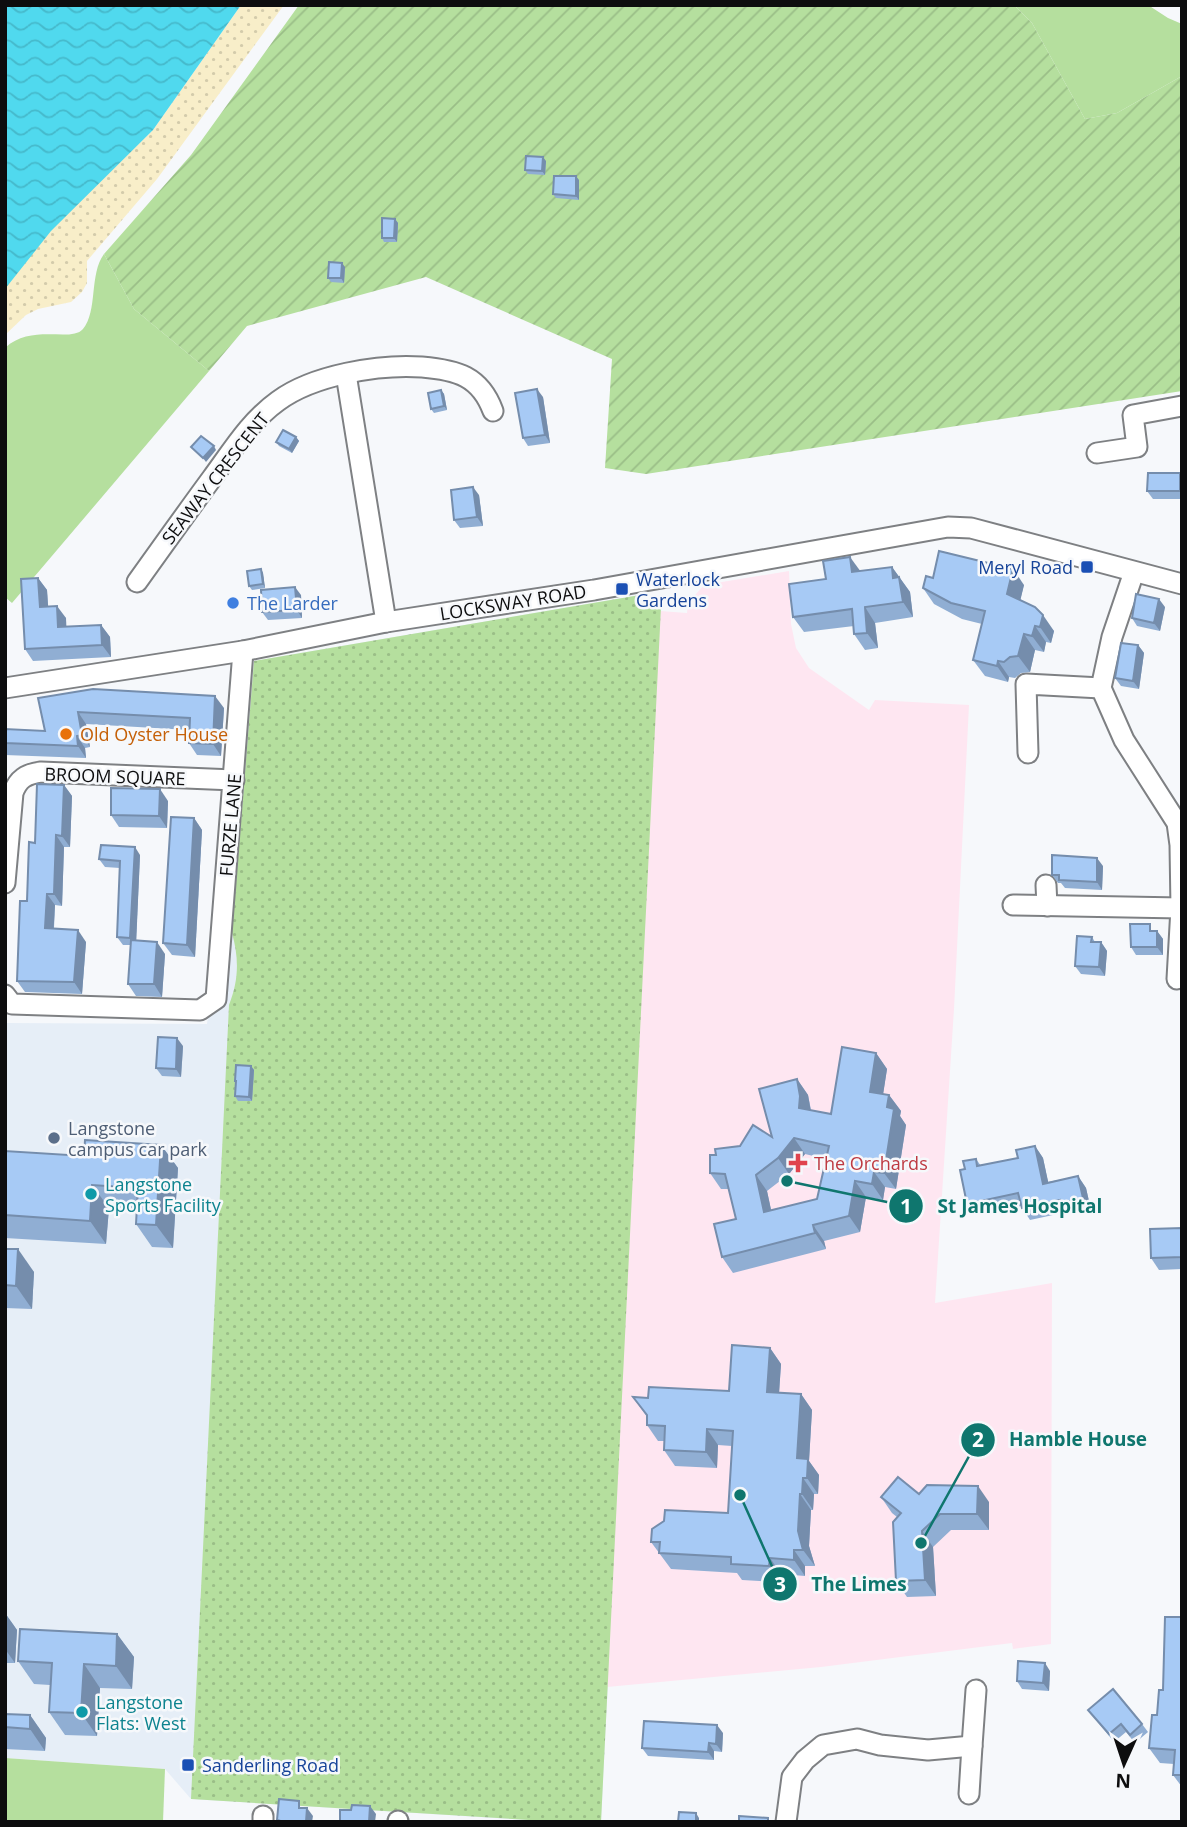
<svg xmlns="http://www.w3.org/2000/svg" width="1187" height="1827" font-family="'Open Sans',sans-serif">
	<style>
		.built { fill: #e6eef7 }
		.medical { fill: #fee6f1 }
		.grass { fill: #b5df9e }
		.sand { fill: url(#sand-dots) }
		.park { fill: url(#park-dots) }
		.garden { fill: url(#garden-furrows) }
		.water { fill: url(#water-waves) }
		.lines { fill: none; stroke-linecap: round; stroke-linejoin: round }
		.street-casing { stroke: #7e8083; stroke-width: 23 }
		.street { stroke: #fff; stroke-width: 19 }
		.wall { fill: #90aed3; fill-rule: evenodd }
		.shaded-wall { fill: #758dac }
		.building { fill: #a7caf5; stroke: #758dac; stroke-width: 2; fill-rule: evenodd }
		.transit-dot { fill: #1a4fb4; stroke: #f6f8fb; stroke-width: 2.5 }
		.shop-dot { fill: #3f7fe0; stroke: #f6f8fb; stroke-width: 2.5 }
		.food-dot { fill: #e8710a; stroke: #f6f8fb; stroke-width: 2.5 }
		.service-dot { fill: #5c6f8a; stroke: #f6f8fb; stroke-width: 2.5 }
		.health-dot { fill: #e0444e; stroke: #f6f8fb; stroke-width: 2.5 }
		.culture-dot { fill: #0f9aa8; stroke: #f6f8fb; stroke-width: 2.5 }
		.labels { text-anchor: middle; dominant-baseline: central; stroke-width: 5; stroke-linejoin: round; paint-order: stroke }
		.street-label { font-size: 18px; fill: #0d0d0e; stroke: #f6f8fb }
		.transit-label { font-size: 18px; fill: #164399; stroke: #f6f8fb; text-anchor: start }
		.shop-label { font-size: 18px; fill: #366cbe; stroke: #f6f8fb; text-anchor: start }
		.food-label { font-size: 18px; fill: #c56008; stroke: #f6f8fb; text-anchor: start }
		.service-label { font-size: 18px; fill: #4e5e75; stroke: #f6f8fb; text-anchor: start }
		.health-label { font-size: 18px; fill: #be3a42; stroke: #f6f8fb; text-anchor: start }
		.culture-label { font-size: 18px; fill: #0d838f; stroke: #f6f8fb; text-anchor: start }
		.leader { fill: none; stroke: #0f766e; stroke-width: 2.5 }
		.callout-dot { fill: #0f766e; stroke: #f6f8fb; stroke-width: 2.5 }
		.mark-label { font-size: 21px; text-anchor: middle; font-weight: bold; fill: #fff }
		.callout-label { font-size: 19px; text-anchor: middle; font-weight: bold; fill: #0f766e; stroke: #f6f8fb; stroke-width: 5; stroke-linejoin: round; paint-order: stroke }
	</style>
	<defs>
		<pattern id="sand-dots" width="8" height="8" patternUnits="userSpaceOnUse" patternTransform="scale(1.75)"><rect width="8" height="8" fill="#f8eec9"/><path d="M2 2h.1M6 6h.1" fill="none" stroke="#d3cbab" stroke-width="1.8" stroke-linecap="round"/></pattern>
		<pattern id="park-dots" width="8" height="8" patternUnits="userSpaceOnUse" patternTransform="scale(1.75)"><rect width="8" height="8" fill="#b5df9e"/><path d="M2 2h.1M6 6h.1" fill="none" stroke="#9abe87" stroke-width="1.8" stroke-linecap="round"/></pattern>
		<pattern id="garden-furrows" width="10" height="10" patternUnits="userSpaceOnUse" patternTransform="scale(1.75)"><rect width="10" height="10" fill="#b5df9e"/><path d="M-1 1l2-2M0 10L10 0M9 11l2-2" fill="none" stroke="#9abe87"/></pattern>
		<pattern id="water-waves" width="16" height="10" patternUnits="userSpaceOnUse" patternTransform="scale(1.75)"><rect width="16" height="10" fill="#50d9ee"/><path d="M0 5q4-4 8 0t8 0" fill="none" stroke="#45b9cb"/></pattern>
	</defs>
	<rect width="100%" height="100%" fill="#f6f8fb"/>
	<path class="built" d="M 640,595 L 661,607 L 601,1822 L 560,1822 L 191,1799 L 165,1769 L 5,1758 L 5,1023 L 207,1024 L 254,661 Z"/>
	<path class="medical" d="M 789,571 L 791,624 L 796,648 L 809,668 L 869,710 L 875,700 L 969,705 L 954,1009 L 935,1303 L 1052,1283 L 1051,1644 L 1013,1649 L 1012,1643 L 821,1667 L 607,1687 L 660,611 L 687,613 L 688,603 L 704,585 Z"/>
	<g class="grass">
		<path d="M 1014,5 L 1148,5 L 1168,18 L 1182,24 L 1182,76 L 1117,113 L 1085,119 L 1032,23 Z"/>
		<path d="M 104,254 L 134,309 L 209,371 L 12,603 L 5,597 L 5,348 C 32,323 71,343 83,329 C 98,311 89,274 104,254 Z"/>
		<path d="M 5,1758 L 165,1769 L 163,1822 L 5,1822 Z"/>
	</g>
	<path class="sand" d="M 241,5 L 284,5 L 157,179 L 87,261 L 87,283 L 82,292 L 71,302 L 38,309 L 26,315 L 5,335 L 5,272 L 153,130 Z"/>
	<path class="park" d="M 640,595 L 661,607 L 601,1822 L 562,1822 L 191,1799 L 229,1005 C 239,980 239,958 232,933 L 254,661 Z"/>
	<path class="garden" d="M 299,5 L 1014,5 L 1032,23 L 1085,119 L 1117,113 L 1182,76 L 1182,391 L 646,474 L 605,468 L 612,359 L 426,277 L 247,326 L 209,371 L 134,309 L 104,254 L 191,155 Z"/>
	<path class="water" d="M 5,5 L 241,5 L 153,130 L 51,231 L 5,289 Z"/>
	<g class="lines">
		<defs>
			<g id="street">
				<path d="M 346,374 L 386,622"/>
				<path d="M 1097,453 L 1137,447 L 1133,415 L 1182,406"/>
				<path d="M 1134,572 L 1112,637 L 1101,688 L 1124,740 L 1177,823 L 1180,845 L 1181,908 L 1177,979"/>
				<path d="M 137,582 C 162,547 187,512 212,478 C 232,451 250,421 278,401 C 313,375 379,364 422,367 C 457,370 480,376 493,411"/>
				<path d="M 5,688 L 243,651 L 386,622 L 594,590 L 948,527 L 971,528 L 1182,584"/>
				<path d="M 1028,753 L 1026,684 L 1101,688"/>
				<path d="M 5,883 L 13,793 C 18,779 26,774 41,772 L 234,780"/>
				<path d="M 1046,885 L 1047,906"/>
				<path d="M 1013,905 L 1181,908"/>
				<path d="M 5,995 L 12,1004 L 200,1010 L 216,999 L 243,651"/>
				<path d="M 969,1794 L 972,1746"/>
				<path d="M 263,1822 L 263,1816"/>
				<path d="M 398,1822 L 398,1821"/>
				<path d="M 786,1822 L 792,1777 L 805,1760 L 823,1745 L 857,1739 L 880,1745 L 928,1750 L 972,1746 L 976,1690"/>
			</g>
		</defs>
		<use href="#street" class="street-casing"/>
		<use href="#street" class="street"/>
	</g>
	<g class="wall">
		<path d="M 546,161 L 545,175 L 528,174 L 525,170 Z"/>
		<path d="M 579,180 L 579,200 L 556,198 L 553,194 Z"/>
		<path d="M 395,219 L 398,223 L 397,242 L 384,242 L 382,238 Z"/>
		<path d="M 345,267 L 344,283 L 331,282 L 328,278 Z"/>
		<path d="M 441,390 L 444,394 L 447,410 L 434,413 L 431,409 Z"/>
		<path d="M 543,397 L 550,443 L 528,446 L 523,438 Z"/>
		<path d="M 296,437 L 299,441 L 292,453 L 279,446 L 276,442 Z"/>
		<path d="M 1180,473 L 1182,475 L 1182,499 L 1153,499 L 1147,491 Z"/>
		<path d="M 479,495 L 483,526 L 460,528 L 454,520 Z"/>
		<path d="M 892,567 L 910,592 L 913,617 L 875,623 L 878,648 L 865,650 L 854,634 L 854,626 L 804,632 L 793,617 L 826,579 L 860,571 Z"/>
		<path d="M 261,569 L 263,573 L 265,588 L 252,590 L 249,586 Z"/>
		<path d="M 38,578 L 47,590 L 48,607 L 66,618 L 66,627 L 101,625 L 110,637 L 111,657 L 33,661 L 25,649 Z"/>
		<path d="M 933,578 L 1024,585 L 1020,600 L 1054,631 L 1051,643 L 1046,642 L 1044,652 L 1035,650 L 1030,672 L 1021,673 L 1015,678 L 1009,677 L 1008,682 L 985,676 L 973,660 L 982,624 L 962,619 L 934,604 L 923,588 Z"/>
		<path d="M 301,595 L 302,618 L 268,620 L 262,612 Z"/>
		<path d="M 1165,607 L 1160,631 L 1137,626 L 1132,618 Z"/>
		<path d="M 1138,645 L 1144,653 L 1139,689 L 1121,686 L 1115,678 Z"/>
		<path d="M 38,698 L 224,708 L 221,756 L 197,755 L 189,743 L 189,730 L 86,724 L 90,747 L 85,748 L 86,758 L 5,755 L 5,729 L 45,731 Z"/>
		<path d="M 64,785 L 72,796 L 70,847 L 64,847 L 62,906 L 55,905 L 54,928 L 86,942 L 82,994 L 25,992 L 17,981 L 35,843 Z"/>
		<path d="M 168,801 L 167,828 L 119,827 L 111,815 Z"/>
		<path d="M 194,818 L 202,830 L 195,957 L 172,955 L 163,943 Z"/>
		<path d="M 140,855 L 136,941 L 165,954 L 162,997 L 136,996 L 128,984 L 131,945 L 123,945 L 117,937 L 120,868 L 105,867 L 99,859 Z"/>
		<path d="M 1103,866 L 1102,890 L 1065,888 L 1061,883 L 1058,883 L 1052,875 Z"/>
		<path d="M 1155,931 L 1157,931 L 1163,939 L 1163,955 L 1136,955 L 1131,947 Z"/>
		<path d="M 1092,937 L 1095,942 L 1101,942 L 1107,951 L 1105,976 L 1081,974 L 1075,966 Z"/>
		<path d="M 183,1046 L 181,1077 L 162,1076 L 156,1068 Z"/>
		<path d="M 876,1053 L 887,1069 L 883,1094 L 889,1095 L 901,1111 L 900,1116 L 906,1125 L 896,1189 L 885,1187 L 883,1200 L 866,1197 L 860,1232 L 824,1241 L 826,1249 L 733,1273 L 722,1257 L 736,1219 L 729,1189 L 721,1189 L 710,1173 L 716,1155 L 740,1146 L 772,1137 L 797,1079 L 808,1095 L 811,1110 L 831,1114 ZM 805,1154 L 826,1159 L 817,1199 L 771,1210 L 767,1191 L 789,1174 Z"/>
		<path d="M 251,1066 L 254,1070 L 252,1101 L 238,1101 L 235,1096 L 236,1084 L 235,1081 Z"/>
		<path d="M 161,1145 L 178,1168 L 173,1248 L 152,1247 L 136,1224 L 137,1210 L 109,1208 L 106,1244 L 5,1238 L 5,1151 L 84,1156 Z"/>
		<path d="M 1035,1146 L 1043,1158 L 1048,1182 L 1078,1176 L 1086,1188 L 1091,1210 L 1069,1214 L 1067,1212 L 1030,1220 L 1021,1206 L 975,1215 L 967,1204 L 965,1169 L 976,1159 L 981,1166 L 1018,1158 Z"/>
		<path d="M 1182,1228 L 1182,1269 L 1159,1270 L 1151,1258 Z"/>
		<path d="M 5,1249 L 34,1272 L 32,1309 L 5,1308 Z"/>
		<path d="M 770,1348 L 781,1364 L 779,1393 L 801,1394 L 812,1410 L 809,1461 L 819,1475 L 818,1494 L 814,1494 L 813,1510 L 811,1510 L 809,1546 L 815,1566 L 805,1566 L 805,1576 L 781,1574 L 780,1582 L 742,1580 L 737,1573 L 671,1569 L 651,1542 L 728,1513 L 732,1446 L 718,1445 L 717,1468 L 675,1466 L 664,1450 L 664,1441 L 658,1441 L 647,1425 L 647,1417 L 633,1397 L 648,1398 L 729,1391 Z"/>
		<path d="M 919,1494 L 989,1502 L 989,1530 L 951,1530 L 933,1547 L 936,1596 L 907,1597 L 896,1581 L 897,1517 L 892,1513 L 881,1497 Z"/>
		<path d="M 5,1613 L 17,1630 L 15,1663 L 5,1663 Z"/>
		<path d="M 1182,1617 L 1182,1787 L 1173,1775 L 1174,1764 L 1160,1763 L 1149,1748 Z"/>
		<path d="M 117,1634 L 134,1657 L 132,1689 L 100,1688 L 97,1736 L 65,1735 L 49,1712 L 50,1685 L 34,1684 L 18,1661 Z"/>
		<path d="M 1050,1671 L 1049,1691 L 1022,1689 L 1017,1681 Z"/>
		<path d="M 1088,1710 L 1142,1724 L 1148,1732 L 1135,1743 L 1126,1732 L 1114,1742 Z"/>
		<path d="M 5,1714 L 30,1715 L 46,1738 L 45,1751 L 5,1749 Z"/>
		<path d="M 723,1733 L 722,1752 L 714,1751 L 714,1760 L 648,1756 L 642,1748 Z"/>
	</g>
	<g class="shaded-wall">
		<path d="M 543,157 L 546,161 L 545,175 L 542,171 Z"/>
		<path d="M 576,176 L 579,180 L 579,200 L 576,196 Z"/>
		<path d="M 395,219 L 398,223 L 397,242 L 394,238 Z"/>
		<path d="M 342,263 L 345,267 L 344,283 L 341,278 Z"/>
		<path d="M 537,389 L 543,397 L 550,443 L 545,435 Z"/>
		<path d="M 441,390 L 444,394 L 447,410 L 444,406 Z"/>
		<path d="M 296,437 L 299,441 L 292,453 L 289,449 Z"/>
		<path d="M 214,446 L 216,450 L 206,462 L 203,458 Z"/>
		<path d="M 1180,473 L 1182,475 L 1182,494 L 1180,491 Z"/>
		<path d="M 473,487 L 479,495 L 483,526 L 477,517 Z"/>
		<path d="M 850,557 L 861,572 L 852,572 Z"/>
		<path d="M 892,567 L 910,592 L 913,617 L 903,602 L 893,578 Z"/>
		<path d="M 261,569 L 263,573 L 265,588 L 263,584 Z"/>
		<path d="M 1013,569 L 1024,585 L 1018,610 L 1007,594 Z"/>
		<path d="M 38,578 L 47,590 L 49,619 L 40,607 Z"/>
		<path d="M 295,587 L 301,595 L 302,618 L 297,610 Z"/>
		<path d="M 1159,599 L 1165,607 L 1160,631 L 1154,623 Z"/>
		<path d="M 57,606 L 66,618 L 67,640 L 58,627 Z"/>
		<path d="M 865,607 L 875,623 L 878,648 L 867,633 Z"/>
		<path d="M 1043,615 L 1054,631 L 1051,643 L 1040,627 Z"/>
		<path d="M 101,625 L 110,637 L 111,657 L 102,645 Z"/>
		<path d="M 1035,626 L 1046,642 L 1044,652 L 1032,636 Z"/>
		<path d="M 1024,634 L 1035,650 L 1030,672 L 1018,656 Z"/>
		<path d="M 1138,645 L 1144,653 L 1139,689 L 1133,681 Z"/>
		<path d="M 998,661 L 1009,677 L 1008,682 L 997,666 Z"/>
		<path d="M 215,696 L 224,708 L 221,756 L 213,744 Z"/>
		<path d="M 78,712 L 86,724 L 90,747 L 82,735 Z"/>
		<path d="M 77,736 L 85,748 L 86,758 L 78,746 Z"/>
		<path d="M 64,785 L 72,796 L 70,847 L 62,836 Z"/>
		<path d="M 160,789 L 168,801 L 167,828 L 159,816 Z"/>
		<path d="M 194,818 L 202,830 L 195,957 L 187,945 Z"/>
		<path d="M 56,835 L 64,847 L 62,906 L 54,894 Z"/>
		<path d="M 135,847 L 140,855 L 136,946 L 130,938 Z"/>
		<path d="M 1097,858 L 1103,866 L 1102,890 L 1097,882 Z"/>
		<path d="M 47,894 L 55,905 L 53,939 L 45,928 Z"/>
		<path d="M 78,930 L 86,942 L 82,994 L 74,982 Z"/>
		<path d="M 1157,931 L 1163,939 L 1163,955 L 1157,947 Z"/>
		<path d="M 157,942 L 165,954 L 162,997 L 154,984 Z"/>
		<path d="M 1101,942 L 1107,951 L 1105,976 L 1099,967 Z"/>
		<path d="M 177,1038 L 183,1046 L 181,1077 L 176,1069 Z"/>
		<path d="M 876,1053 L 887,1069 L 881,1108 L 870,1092 Z"/>
		<path d="M 251,1066 L 254,1070 L 252,1101 L 249,1097 Z"/>
		<path d="M 797,1079 L 808,1095 L 811,1112 L 799,1108 Z"/>
		<path d="M 889,1095 L 901,1111 L 900,1116 L 906,1125 L 896,1189 L 884,1173 L 887,1107 Z"/>
		<path d="M 794,1138 L 805,1154 L 789,1174 L 778,1158 Z"/>
		<path d="M 161,1145 L 178,1168 L 173,1248 L 156,1225 Z"/>
		<path d="M 1035,1146 L 1043,1158 L 1051,1195 L 1043,1184 Z"/>
		<path d="M 874,1172 L 885,1187 L 883,1200 L 872,1184 Z"/>
		<path d="M 756,1175 L 767,1191 L 775,1228 L 764,1212 Z"/>
		<path d="M 1078,1176 L 1086,1188 L 1091,1210 L 1083,1198 Z"/>
		<path d="M 855,1181 L 866,1197 L 860,1232 L 849,1216 Z"/>
		<path d="M 92,1185 L 109,1208 L 106,1244 L 90,1221 Z"/>
		<path d="M 813,1225 L 824,1241 L 826,1249 L 815,1233 Z"/>
		<path d="M 18,1249 L 34,1272 L 32,1309 L 16,1286 Z"/>
		<path d="M 770,1348 L 781,1364 L 778,1408 L 767,1392 Z"/>
		<path d="M 801,1394 L 812,1410 L 809,1461 L 819,1475 L 818,1494 L 807,1478 L 797,1458 Z"/>
		<path d="M 707,1429 L 718,1445 L 717,1468 L 706,1452 Z"/>
		<path d="M 803,1478 L 814,1494 L 813,1510 L 802,1494 Z"/>
		<path d="M 978,1486 L 989,1502 L 989,1530 L 977,1514 Z"/>
		<path d="M 800,1494 L 811,1510 L 809,1546 L 815,1566 L 803,1550 L 798,1531 Z"/>
		<path d="M 922,1531 L 933,1547 L 936,1596 L 925,1580 Z"/>
		<path d="M 794,1550 L 805,1566 L 805,1576 L 794,1560 Z"/>
		<path d="M 770,1558 L 781,1574 L 780,1582 L 769,1566 Z"/>
		<path d="M 5,1613 L 17,1630 L 15,1663 L 5,1649 Z"/>
		<path d="M 117,1634 L 134,1657 L 132,1689 L 116,1666 Z"/>
		<path d="M 1045,1663 L 1050,1671 L 1049,1691 L 1043,1683 Z"/>
		<path d="M 84,1664 L 100,1688 L 97,1736 L 81,1713 Z"/>
		<path d="M 30,1715 L 46,1738 L 45,1751 L 30,1729 Z"/>
		<path d="M 717,1725 L 723,1733 L 722,1752 L 716,1744 Z"/>
		<path d="M 709,1743 L 714,1751 L 714,1760 L 708,1752 Z"/>
		<path d="M 370,1806 L 376,1814 L 375,1822 L 369,1822 Z"/>
		<path d="M 307,1808 L 313,1816 L 312,1822 L 306,1822 Z"/>
		<path d="M 696,1813 L 699,1818 L 699,1822 L 696,1822 Z"/>
	</g>
	<g class="building">
		<path d="M 526,156 L 543,157 L 542,171 L 525,170 Z"/>
		<path d="M 554,176 L 576,176 L 576,196 L 553,194 Z"/>
		<path d="M 382,218 L 395,219 L 394,238 L 382,238 Z"/>
		<path d="M 329,262 L 342,263 L 341,278 L 328,278 Z"/>
		<path d="M 537,389 L 545,435 L 523,438 L 515,393 Z"/>
		<path d="M 441,390 L 444,406 L 431,409 L 428,393 Z"/>
		<path d="M 283,430 L 296,437 L 289,449 L 276,442 Z"/>
		<path d="M 201,436 L 214,446 L 203,458 L 191,447 Z"/>
		<path d="M 1148,473 L 1180,473 L 1180,491 L 1147,491 Z"/>
		<path d="M 473,487 L 477,517 L 454,520 L 451,490 Z"/>
		<path d="M 939,551 L 1013,569 L 1007,594 L 1035,607 L 1043,615 L 1040,627 L 1035,626 L 1032,636 L 1024,634 L 1018,656 L 1010,657 L 1004,662 L 998,661 L 997,666 L 973,660 L 985,611 L 951,603 L 923,588 L 926,576 L 933,578 Z"/>
		<path d="M 850,557 L 852,572 L 892,567 L 893,578 L 899,577 L 903,602 L 865,607 L 867,633 L 854,634 L 852,609 L 793,617 L 789,584 L 826,579 L 823,561 Z"/>
		<path d="M 261,569 L 263,584 L 249,586 L 247,571 Z"/>
		<path d="M 38,578 L 40,607 L 57,606 L 58,627 L 101,625 L 102,645 L 25,649 L 21,579 Z"/>
		<path d="M 295,587 L 297,610 L 262,612 L 261,590 Z"/>
		<path d="M 1136,594 L 1159,599 L 1154,623 L 1132,618 Z"/>
		<path d="M 1121,643 L 1138,645 L 1133,681 L 1115,678 Z"/>
		<path d="M 93,689 L 215,696 L 213,744 L 189,743 L 190,718 L 78,712 L 82,735 L 77,736 L 78,746 L 5,743 L 5,729 L 45,731 L 38,698 Z"/>
		<path d="M 37,784 L 64,785 L 62,836 L 56,835 L 54,894 L 47,894 L 45,928 L 78,930 L 74,982 L 17,981 L 20,901 L 27,901 L 29,842 L 35,843 Z"/>
		<path d="M 111,788 L 160,789 L 159,816 L 111,815 Z"/>
		<path d="M 171,817 L 194,818 L 187,945 L 163,943 Z"/>
		<path d="M 101,845 L 135,847 L 130,938 L 117,937 L 120,861 L 99,859 Z"/>
		<path d="M 1052,855 L 1097,858 L 1097,882 L 1059,880 L 1059,875 L 1052,875 Z"/>
		<path d="M 1130,924 L 1150,924 L 1150,931 L 1157,931 L 1157,947 L 1131,947 Z"/>
		<path d="M 1077,936 L 1092,937 L 1091,942 L 1101,942 L 1099,967 L 1075,966 Z"/>
		<path d="M 131,940 L 157,942 L 154,984 L 128,984 Z"/>
		<path d="M 158,1037 L 177,1038 L 176,1069 L 156,1068 Z"/>
		<path d="M 842,1047 L 876,1053 L 870,1092 L 889,1095 L 887,1107 L 894,1109 L 884,1173 L 874,1172 L 872,1184 L 855,1181 L 849,1216 L 813,1225 L 815,1233 L 722,1257 L 714,1224 L 736,1219 L 725,1174 L 710,1173 L 710,1155 L 716,1155 L 715,1149 L 740,1146 L 753,1125 L 772,1137 L 759,1089 L 797,1079 L 800,1096 L 799,1108 L 831,1114 ZM 794,1138 L 829,1146 L 817,1199 L 764,1212 L 756,1175 L 778,1158 Z"/>
		<path d="M 236,1065 L 251,1066 L 249,1097 L 235,1096 L 236,1081 L 235,1081 Z"/>
		<path d="M 85,1140 L 161,1145 L 156,1225 L 136,1224 L 138,1188 L 92,1185 L 90,1221 L 5,1215 L 5,1151 L 84,1156 Z"/>
		<path d="M 1035,1146 L 1043,1184 L 1078,1176 L 1083,1198 L 1061,1203 L 1060,1200 L 1022,1208 L 1018,1193 L 967,1204 L 960,1170 L 965,1169 L 963,1161 L 976,1159 L 977,1166 L 1018,1158 L 1016,1150 Z"/>
		<path d="M 1182,1228 L 1182,1257 L 1151,1258 L 1150,1229 Z"/>
		<path d="M 5,1249 L 18,1249 L 16,1286 L 5,1285 Z"/>
		<path d="M 732,1345 L 770,1348 L 767,1392 L 801,1394 L 797,1458 L 808,1459 L 807,1478 L 803,1478 L 802,1494 L 800,1494 L 798,1531 L 803,1550 L 794,1550 L 794,1560 L 770,1558 L 769,1566 L 731,1564 L 731,1557 L 659,1553 L 660,1542 L 651,1542 L 652,1529 L 664,1521 L 665,1510 L 728,1513 L 733,1431 L 707,1429 L 706,1452 L 664,1450 L 665,1426 L 647,1425 L 647,1415 L 633,1397 L 648,1398 L 649,1387 L 729,1391 Z"/>
		<path d="M 898,1477 L 919,1494 L 927,1485 L 978,1486 L 977,1514 L 940,1514 L 922,1531 L 925,1580 L 896,1581 L 893,1522 L 901,1513 L 881,1497 Z"/>
		<path d="M 1165,1617 L 1182,1617 L 1182,1775 L 1173,1775 L 1175,1750 L 1149,1748 L 1152,1715 L 1157,1715 L 1159,1690 L 1163,1690 Z"/>
		<path d="M 20,1629 L 117,1634 L 116,1666 L 84,1664 L 81,1713 L 49,1712 L 52,1663 L 18,1661 Z"/>
		<path d="M 1018,1661 L 1045,1663 L 1043,1683 L 1017,1681 Z"/>
		<path d="M 1113,1689 L 1142,1724 L 1130,1735 L 1121,1724 L 1109,1734 L 1088,1710 Z"/>
		<path d="M 5,1714 L 30,1715 L 30,1729 L 5,1727 Z"/>
		<path d="M 644,1721 L 717,1725 L 716,1744 L 709,1743 L 708,1752 L 642,1748 Z"/>
		<path d="M 279,1799 L 299,1801 L 299,1808 L 307,1808 L 306,1822 L 284,1822 L 277,1820 Z"/>
		<path d="M 352,1805 L 370,1806 L 369,1822 L 340,1822 L 340,1810 L 351,1810 Z"/>
		<path d="M 679,1812 L 696,1813 L 696,1822 L 678,1822 Z"/>
		<path d="M 739,1816 L 768,1818 L 768,1822 L 739,1822 Z"/>
	</g>
	<g class="transit-dot">
		<rect x="1080" y="560" width="14" height="14" rx="3.5"/>
		<rect x="615" y="582" width="14" height="14" rx="3.5"/>
		<rect x="181" y="1758" width="14" height="14" rx="3.5"/>
	</g>
	<circle class="shop-dot" cx="233" cy="603" r="7"/>
	<circle class="food-dot" cx="66" cy="734" r="7"/>
	<circle class="service-dot" cx="54" cy="1138" r="7"/>
	<path class="health-dot" d="M794.5 1152.5h7v7h7v7h-7v7h-7v-7h-7v-7h7z"/>
	<g class="culture-dot">
		<circle cx="91" cy="1194" r="7"/>
		<circle cx="82" cy="1712" r="7"/>
	</g>
	<g class="labels">
		<g class="street-label">
			<text transform="translate(215 478) rotate(-52)">SEAWAY CRESCENT</text>
			<text transform="translate(513 602) rotate(-9)">LOCKSWAY ROAD</text>
			<text transform="translate(115 776) rotate(2)">BROOM SQUARE</text>
			<text transform="translate(230 825) rotate(-85)">FURZE LANE</text>
		</g>
		<g class="transit-label">
			<text x="1073" y="567" text-anchor="end">Meryl Road</text>
			<text x="636" y="579">Waterlock<tspan x="636" dy="21">Gardens</tspan></text>
			<text x="202" y="1765">Sanderling Road</text>
		</g>
		<g class="shop-label">
			<text x="247" y="603">The Larder</text>
		</g>
		<g class="food-label">
			<text x="80" y="734">Old Oyster House</text>
		</g>
		<g class="service-label">
			<text x="68" y="1128">Langstone<tspan x="68" dy="21">campus car park</tspan></text>
		</g>
		<g class="health-label">
			<text x="814" y="1163">The Orchards</text>
		</g>
		<g class="culture-label">
			<text x="105" y="1184">Langstone<tspan x="105" dy="21">Sports Facility</tspan></text>
			<text x="96" y="1702">Langstone<tspan x="96" dy="21">Flats: West</tspan></text>
		</g>
	</g>
	<path class="leader" d="M787 1181L906 1206M921 1543L978 1440M740 1495L780 1584"/>
	<g class="callout-dot">
		<circle cx="787" cy="1181" r="7"/>
		<circle cx="921" cy="1543" r="7"/>
		<circle cx="740" cy="1495" r="7"/>
		<circle cx="906" cy="1206" r="18"/>
		<circle cx="978" cy="1440" r="18"/>
		<circle cx="780" cy="1584" r="18"/>
	</g>
	<g class="mark-label">
		<text x="906" y="1214">1</text>
		<text x="978" y="1447">2</text>
		<text x="780" y="1592">3</text>
	</g>
	<g class="callout-label">
		<text x="1020" y="1213">St James Hospital</text>
		<text x="1078" y="1446">Hamble House</text>
		<text x="859" y="1591">The Limes</text>
	</g>
	<rect width="1187" height="1827" fill="none" stroke="#0d0d0e" stroke-width="14"/>
	<g transform="translate(1124 1764) rotate(183)" stroke="#f6f8fb" stroke-width="5" paint-order="stroke">
	<path d="M0-5L12 26L0 18L-12 26Z" fill="#0d0d0e"/>
	<text y="-10" font-size="19" font-weight="bold" text-anchor="middle" fill="#0d0d0e">N</text>
	</g>
</svg>
